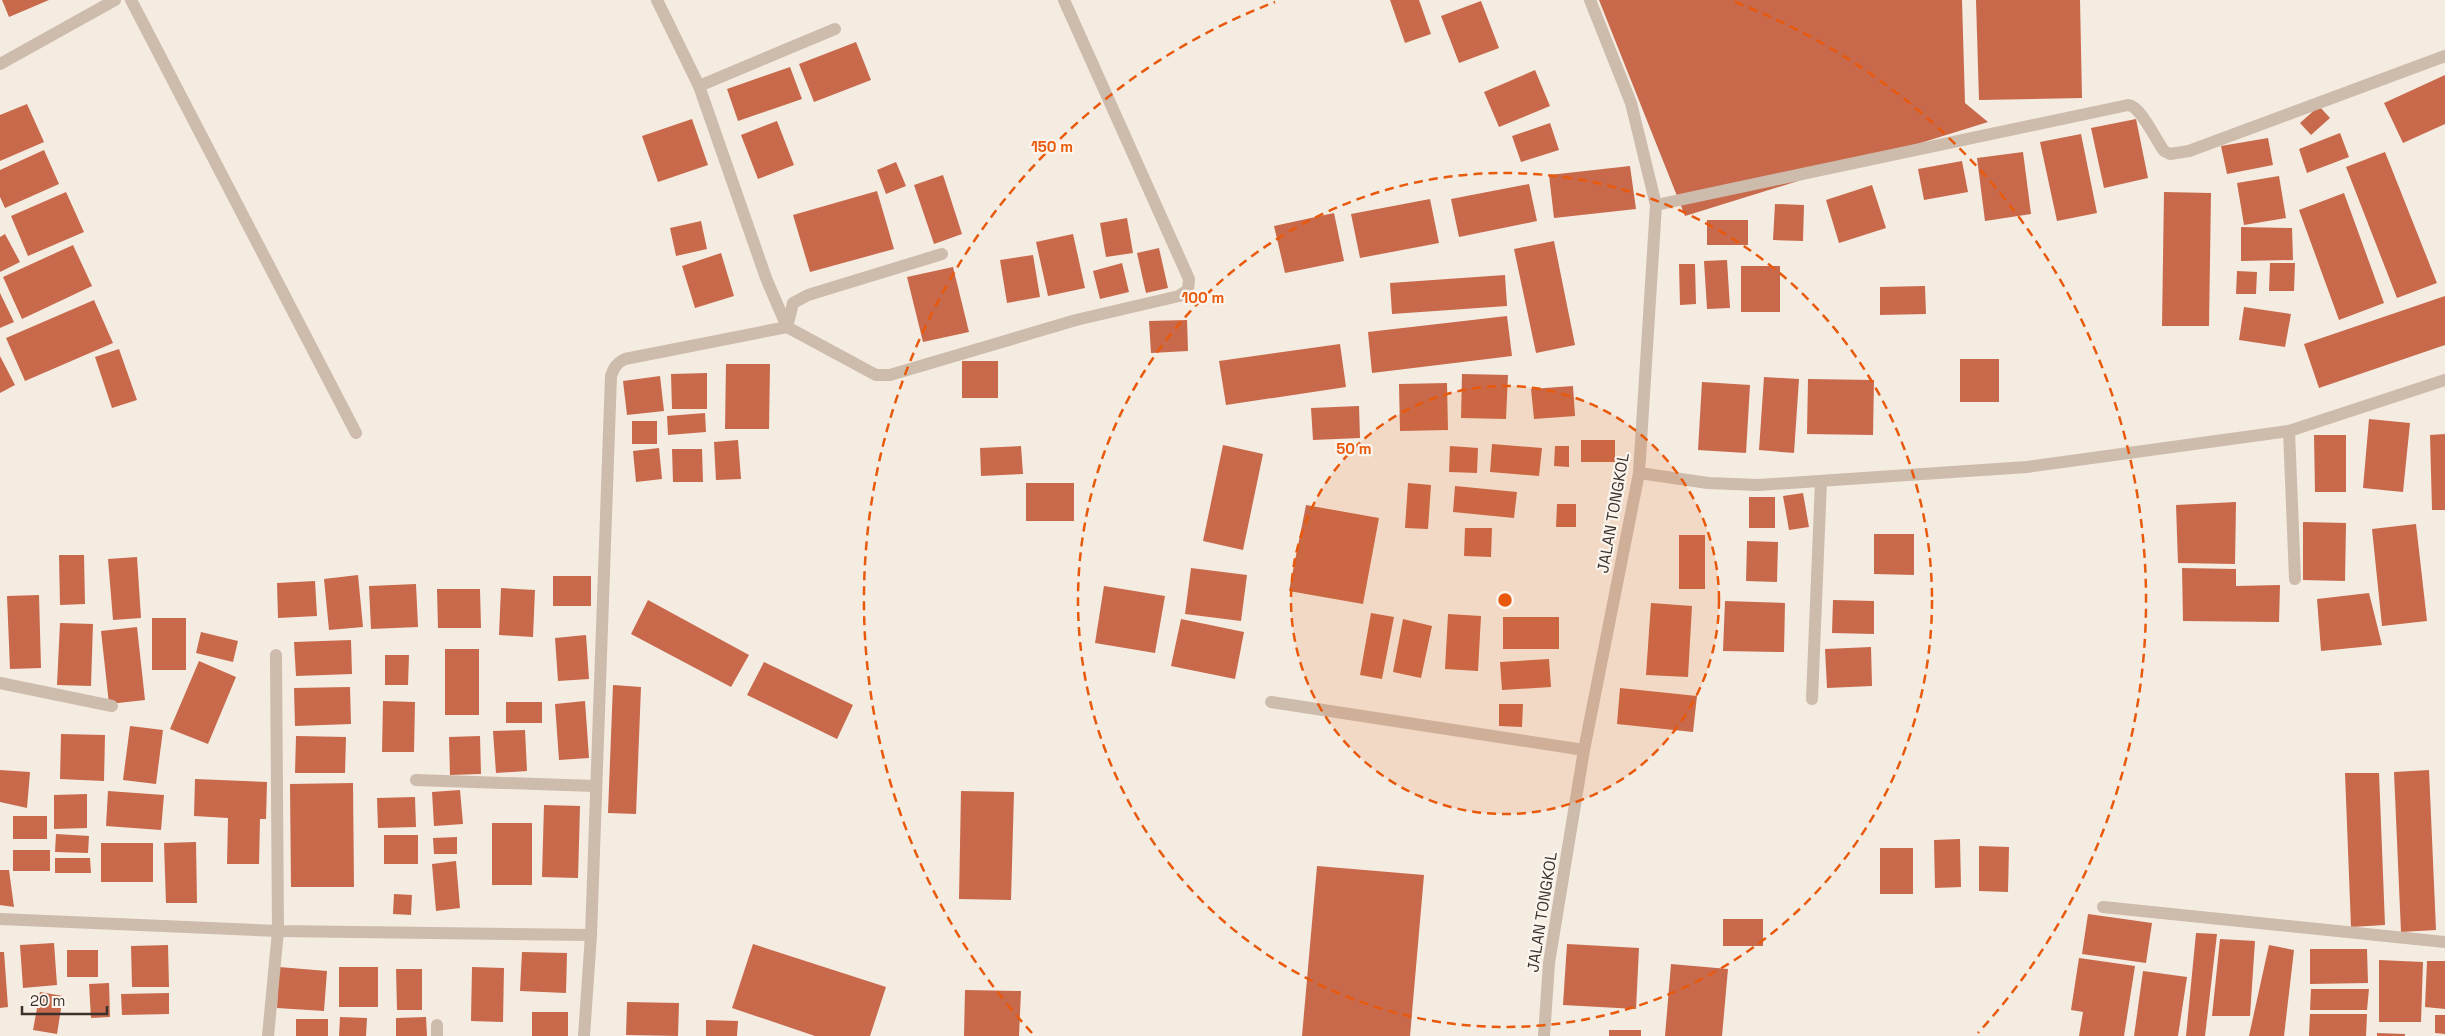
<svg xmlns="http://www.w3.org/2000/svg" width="2445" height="1036" font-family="'Space Grotesk',sans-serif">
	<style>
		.building { fill: #c8694b }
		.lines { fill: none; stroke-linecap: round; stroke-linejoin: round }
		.minor { stroke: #cdbbac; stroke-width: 12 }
		.ring { fill: none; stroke: #e8590c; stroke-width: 2.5; stroke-dasharray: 9 6 }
		.labels { text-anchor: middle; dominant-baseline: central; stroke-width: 4.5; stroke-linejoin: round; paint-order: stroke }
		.street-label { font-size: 16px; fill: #3b302b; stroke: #fbf5ee }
		.centre { fill: #e8590c; stroke: #fbf5ee; stroke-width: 2.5 }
		.ring-label { font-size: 15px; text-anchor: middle; font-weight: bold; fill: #e8590c; stroke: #fbf5ee; stroke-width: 4.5; stroke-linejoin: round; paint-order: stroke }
	</style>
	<rect width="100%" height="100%" fill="#f4ebe1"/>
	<g class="building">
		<path d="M 2,0 L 49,0 L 9,17 Z"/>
		<path d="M 1390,0 L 1419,0 L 1431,34 L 1405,43 Z"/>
		<path d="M 1599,0 L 1962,0 L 1965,103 L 1988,122 L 1685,216 Z"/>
		<path d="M 1976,0 L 2080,0 L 2082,98 L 1979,100 Z"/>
		<path d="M 1481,1 L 1499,48 L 1459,63 L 1441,16 Z"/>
		<path d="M 856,42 L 871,80 L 814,102 L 799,64 Z"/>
		<path d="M 790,67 L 802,99 L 738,121 L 727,89 Z"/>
		<path d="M 1535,70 L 1550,106 L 1499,127 L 1484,92 Z"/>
		<path d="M 2445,75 L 2445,124 L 2403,143 L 2384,103 Z"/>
		<path d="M 27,104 L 44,142 L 0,161 L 0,115 Z"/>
		<path d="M 2319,106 L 2330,118 L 2311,135 L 2300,123 Z"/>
		<path d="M 692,119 L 708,165 L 658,182 L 642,136 Z"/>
		<path d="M 2136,119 L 2148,178 L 2104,188 L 2091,128 Z"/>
		<path d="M 777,121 L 794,165 L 758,179 L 741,135 Z"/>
		<path d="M 1550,123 L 1559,150 L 1521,162 L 1512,136 Z"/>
		<path d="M 2340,133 L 2349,157 L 2307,173 L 2299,149 Z"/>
		<path d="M 2081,134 L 2097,213 L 2057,221 L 2040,142 Z"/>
		<path d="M 2268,138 L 2273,165 L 2227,174 L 2221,146 Z"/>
		<path d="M 44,150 L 59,184 L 5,208 L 0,197 L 0,170 Z"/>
		<path d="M 2023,152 L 2031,214 L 1985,221 L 1977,158 Z"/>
		<path d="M 2385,152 L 2437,283 L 2397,298 L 2346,167 Z"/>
		<path d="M 1962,161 L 1968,192 L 1924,200 L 1918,169 Z"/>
		<path d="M 896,162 L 906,186 L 886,194 L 877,170 Z"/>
		<path d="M 1630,166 L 1636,209 L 1554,218 L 1549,175 Z"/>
		<path d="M 943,175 L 962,234 L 934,244 L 914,185 Z"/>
		<path d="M 2279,176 L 2286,218 L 2244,225 L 2237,183 Z"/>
		<path d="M 1529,184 L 1537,221 L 1459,237 L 1451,199 Z"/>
		<path d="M 1872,185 L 1886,228 L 1839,243 L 1826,200 Z"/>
		<path d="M 877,191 L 894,249 L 810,272 L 793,215 Z"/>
		<path d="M 66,192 L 84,232 L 28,256 L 11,216 Z"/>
		<path d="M 2164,192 L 2211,193 L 2209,326 L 2162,326 Z"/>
		<path d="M 2344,193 L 2384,303 L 2339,320 L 2299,210 Z"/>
		<path d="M 1430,199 L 1439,243 L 1360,258 L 1351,214 Z"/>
		<path d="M 1775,204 L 1804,205 L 1803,241 L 1773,240 Z"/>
		<path d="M 1334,213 L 1344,261 L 1285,273 L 1274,226 Z"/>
		<path d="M 1127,218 L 1133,253 L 1106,257 L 1100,223 Z"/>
		<rect x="1707" y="220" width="41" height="25"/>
		<path d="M 701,221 L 707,249 L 676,256 L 670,228 Z"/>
		<path d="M 2241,227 L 2292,228 L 2293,260 L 2241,261 Z"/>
		<path d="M 5,234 L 20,262 L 0,272 L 0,237 Z"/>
		<path d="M 1073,234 L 1085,288 L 1048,296 L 1036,242 Z"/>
		<path d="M 1554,241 L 1575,345 L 1536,353 L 1514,249 Z"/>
		<path d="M 73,245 L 92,286 L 22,319 L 3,277 Z"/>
		<path d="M 1159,248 L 1168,288 L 1146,293 L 1137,253 Z"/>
		<path d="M 721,253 L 734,296 L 695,308 L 682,266 Z"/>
		<path d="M 1033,255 L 1040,297 L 1007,303 L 1000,260 Z"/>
		<path d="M 1727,260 L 1730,308 L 1707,309 L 1704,261 Z"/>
		<path d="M 1122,263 L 1129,292 L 1100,299 L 1093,271 Z"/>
		<path d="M 2270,263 L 2295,263 L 2294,291 L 2269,291 Z"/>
		<path d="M 1679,264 L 1695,264 L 1696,304 L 1680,305 Z"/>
		<rect x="1741" y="266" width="39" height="46"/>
		<path d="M 953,267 L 969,332 L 923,342 L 907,277 Z"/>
		<path d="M 2237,271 L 2257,272 L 2256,294 L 2236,294 Z"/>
		<path d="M 1505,275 L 1507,306 L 1392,314 L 1390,283 Z"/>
		<path d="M 1925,286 L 1926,314 L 1880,315 L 1880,287 Z"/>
		<path d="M 0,293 L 14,322 L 0,328 Z"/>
		<path d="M 2445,296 L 2445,345 L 2319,388 L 2304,344 Z"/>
		<path d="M 94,300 L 113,343 L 25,381 L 6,338 Z"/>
		<path d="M 2244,307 L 2291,314 L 2285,347 L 2239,340 Z"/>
		<path d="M 1507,316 L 1512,356 L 1372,373 L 1368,332 Z"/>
		<path d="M 1187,320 L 1188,351 L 1151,353 L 1149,321 Z"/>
		<path d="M 1340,344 L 1346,387 L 1226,405 L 1219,361 Z"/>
		<path d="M 119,349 L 137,400 L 112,408 L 95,357 Z"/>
		<path d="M 0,356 L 15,385 L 0,393 Z"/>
		<rect x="1960" y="359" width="39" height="43"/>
		<rect x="962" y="361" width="36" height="37"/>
		<path d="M 726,364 L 770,364 L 769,429 L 725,429 Z"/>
		<path d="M 707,373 L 707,409 L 672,409 L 671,374 Z"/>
		<path d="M 1462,374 L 1508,375 L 1506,419 L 1461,418 Z"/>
		<path d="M 660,376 L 664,411 L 627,415 L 623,381 Z"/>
		<path d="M 1764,377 L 1799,379 L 1794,453 L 1759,450 Z"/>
		<path d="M 1808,379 L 1874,380 L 1873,435 L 1807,434 Z"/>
		<path d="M 1702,382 L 1750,385 L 1746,453 L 1698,450 Z"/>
		<path d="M 1447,383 L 1448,430 L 1400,431 L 1399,384 Z"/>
		<path d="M 1573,386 L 1575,416 L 1534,419 L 1531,389 Z"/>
		<path d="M 1359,406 L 1360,438 L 1313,440 L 1311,408 Z"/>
		<path d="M 705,413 L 706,432 L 668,435 L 667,416 Z"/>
		<path d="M 2369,419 L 2410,423 L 2403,492 L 2363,488 Z"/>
		<rect x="632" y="421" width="25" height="23"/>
		<path d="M 2445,434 L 2445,510 L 2432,510 L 2430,435 Z"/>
		<path d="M 2314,435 L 2346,435 L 2346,492 L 2315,492 Z"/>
		<path d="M 738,440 L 741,479 L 716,480 L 714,442 Z"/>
		<rect x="1581" y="440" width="34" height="22"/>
		<path d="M 1492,444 L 1542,448 L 1539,476 L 1490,472 Z"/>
		<path d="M 1223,445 L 1263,454 L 1243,550 L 1203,541 Z"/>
		<path d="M 1021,446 L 1023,474 L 981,476 L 980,448 Z"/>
		<path d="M 1450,446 L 1478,448 L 1477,473 L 1449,472 Z"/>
		<path d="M 1555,446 L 1569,446 L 1569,467 L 1554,466 Z"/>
		<path d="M 659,448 L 662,479 L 636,482 L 633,451 Z"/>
		<path d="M 672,449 L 702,449 L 703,482 L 673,482 Z"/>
		<rect x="1026" y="483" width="48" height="38"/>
		<path d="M 1408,483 L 1431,485 L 1428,529 L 1405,528 Z"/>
		<path d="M 1455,486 L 1517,492 L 1514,518 L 1453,512 Z"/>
		<path d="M 1803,493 L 1809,527 L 1789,530 L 1783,496 Z"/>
		<rect x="1749" y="497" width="26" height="31"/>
		<path d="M 2236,502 L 2235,564 L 2178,563 L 2176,505 Z"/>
		<path d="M 1557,504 L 1576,504 L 1576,527 L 1556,527 Z"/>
		<path d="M 1306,505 L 1379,518 L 1363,604 L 1289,591 Z"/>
		<path d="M 2303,522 L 2346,523 L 2345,581 L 2303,580 Z"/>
		<path d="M 2416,524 L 2427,621 L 2382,626 L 2372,529 Z"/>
		<path d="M 1465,528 L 1492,528 L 1491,557 L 1464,556 Z"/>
		<path d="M 1874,534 L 1914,534 L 1914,575 L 1874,574 Z"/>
		<rect x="1679" y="535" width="26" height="54"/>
		<path d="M 1747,541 L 1778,542 L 1777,582 L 1746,581 Z"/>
		<path d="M 59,555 L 84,555 L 85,604 L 60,605 Z"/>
		<path d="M 137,557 L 141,618 L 113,620 L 108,559 Z"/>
		<path d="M 1191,568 L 1247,575 L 1241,621 L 1185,614 Z"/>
		<path d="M 2182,568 L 2236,569 L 2236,586 L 2280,585 L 2279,622 L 2183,621 Z"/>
		<path d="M 358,575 L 363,627 L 329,630 L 324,579 Z"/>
		<rect x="553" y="576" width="38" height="30"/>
		<path d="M 315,581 L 317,616 L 278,618 L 277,583 Z"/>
		<path d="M 416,584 L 418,627 L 371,629 L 369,586 Z"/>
		<path d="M 1104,586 L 1165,596 L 1155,653 L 1095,643 Z"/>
		<path d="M 501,588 L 535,590 L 533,637 L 499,635 Z"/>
		<path d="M 437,589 L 480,589 L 481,628 L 438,628 Z"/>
		<path d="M 2369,593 L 2382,645 L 2321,651 L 2317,599 Z"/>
		<path d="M 39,595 L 41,668 L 10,669 L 7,596 Z"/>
		<path d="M 648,600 L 749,655 L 731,687 L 631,634 Z"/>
		<path d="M 1833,600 L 1874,601 L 1874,634 L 1832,633 Z"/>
		<path d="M 1725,601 L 1785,603 L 1784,652 L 1723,651 Z"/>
		<path d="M 1651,603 L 1692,606 L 1688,677 L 1646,675 Z"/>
		<path d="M 1371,613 L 1394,617 L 1382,679 L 1360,675 Z"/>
		<path d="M 1448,614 L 1481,616 L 1478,671 L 1445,669 Z"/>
		<rect x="1503" y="617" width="56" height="32"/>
		<rect x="152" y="618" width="34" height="52"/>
		<path d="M 1181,619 L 1244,632 L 1235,679 L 1171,666 Z"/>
		<path d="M 1403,619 L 1432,626 L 1421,678 L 1393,672 Z"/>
		<path d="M 60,623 L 93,624 L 91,686 L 57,685 Z"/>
		<path d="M 137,627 L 145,700 L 109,704 L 101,631 Z"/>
		<path d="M 201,632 L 238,641 L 233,662 L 196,653 Z"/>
		<path d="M 586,635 L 589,679 L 558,681 L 555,638 Z"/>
		<path d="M 351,640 L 352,674 L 296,676 L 294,642 Z"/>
		<path d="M 1871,647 L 1872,686 L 1827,688 L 1825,649 Z"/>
		<rect x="445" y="649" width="34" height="66"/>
		<path d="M 385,655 L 409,655 L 408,685 L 385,685 Z"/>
		<path d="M 1549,659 L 1551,687 L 1502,690 L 1500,662 Z"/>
		<path d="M 199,661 L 236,677 L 208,744 L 170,729 Z"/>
		<path d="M 764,662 L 853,705 L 837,739 L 747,695 Z"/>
		<path d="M 613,685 L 641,687 L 636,814 L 608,813 Z"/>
		<path d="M 350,687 L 351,724 L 295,726 L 294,688 Z"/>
		<path d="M 1620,688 L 1697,696 L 1693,732 L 1617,724 Z"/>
		<path d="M 383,701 L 415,702 L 414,752 L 382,752 Z"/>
		<path d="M 585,701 L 589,758 L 559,760 L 555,704 Z"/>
		<rect x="506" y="702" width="36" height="21"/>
		<path d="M 1499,704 L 1523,704 L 1522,727 L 1499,726 Z"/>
		<path d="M 130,726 L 163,730 L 156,784 L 123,780 Z"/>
		<path d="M 525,730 L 527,771 L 496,773 L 493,731 Z"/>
		<path d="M 61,734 L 105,735 L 104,781 L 60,779 Z"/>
		<path d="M 296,736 L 346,737 L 345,773 L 295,773 Z"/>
		<path d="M 480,736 L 481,774 L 450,775 L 449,737 Z"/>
		<path d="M 0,770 L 30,772 L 27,808 L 0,802 Z"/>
		<path d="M 2429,770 L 2436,930 L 2401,932 L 2394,772 Z"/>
		<path d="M 2345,773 L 2379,773 L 2385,925 L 2351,927 Z"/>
		<path d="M 195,779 L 267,782 L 266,819 L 260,819 L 259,864 L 227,864 L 228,818 L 194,816 Z"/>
		<path d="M 353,783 L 354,887 L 291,887 L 290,784 Z"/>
		<path d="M 460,790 L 463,824 L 434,826 L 432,792 Z"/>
		<path d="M 108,791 L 164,795 L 161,830 L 106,826 Z"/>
		<path d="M 961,791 L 1014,792 L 1011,900 L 959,899 Z"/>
		<path d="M 87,794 L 87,828 L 54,829 L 54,795 Z"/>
		<path d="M 415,797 L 416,827 L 378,828 L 377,798 Z"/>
		<path d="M 544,805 L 580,806 L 578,878 L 542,877 Z"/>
		<rect x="13" y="816" width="34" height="23"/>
		<rect x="492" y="823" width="40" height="62"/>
		<path d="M 56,834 L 89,836 L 88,853 L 55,852 Z"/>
		<rect x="384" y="835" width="34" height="29"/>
		<path d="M 457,837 L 457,854 L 434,854 L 433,838 Z"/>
		<path d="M 1960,839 L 1961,887 L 1935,888 L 1934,840 Z"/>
		<path d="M 196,842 L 197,903 L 166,903 L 164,843 Z"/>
		<rect x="101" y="843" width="52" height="39"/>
		<path d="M 1979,846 L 2009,847 L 2008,892 L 1979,891 Z"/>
		<rect x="1880" y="848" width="33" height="46"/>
		<rect x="13" y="850" width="37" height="21"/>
		<path d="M 55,858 L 90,858 L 91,873 L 55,873 Z"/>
		<path d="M 456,861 L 460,908 L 436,911 L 432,864 Z"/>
		<path d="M 1317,866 L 1424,875 L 1410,1036 L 1302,1036 Z"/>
		<path d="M 0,870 L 9,870 L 14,907 L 0,905 Z"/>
		<path d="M 394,894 L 412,895 L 411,915 L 393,914 Z"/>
		<path d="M 2088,914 L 2152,923 L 2146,963 L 2082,954 Z"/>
		<rect x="1723" y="919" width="40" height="27"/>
		<path d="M 2196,933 L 2217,934 L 2205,1036 L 2186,1036 Z"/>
		<path d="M 2220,939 L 2255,941 L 2250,1016 L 2212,1016 Z"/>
		<path d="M 54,943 L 57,985 L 23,988 L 20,945 Z"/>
		<path d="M 753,944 L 886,987 L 870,1036 L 815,1036 L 732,1008 Z"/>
		<path d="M 1567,944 L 1639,948 L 1636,1009 L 1563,1005 Z"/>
		<path d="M 168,945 L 169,987 L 132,987 L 131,946 Z"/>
		<path d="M 2269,945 L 2294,950 L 2284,1036 L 2249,1036 Z"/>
		<path d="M 2310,949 L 2367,949 L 2368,983 L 2310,984 Z"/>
		<rect x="67" y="950" width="31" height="27"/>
		<path d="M 0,952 L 4,952 L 8,1007 L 0,1008 Z"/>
		<path d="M 522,952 L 567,953 L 566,993 L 520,991 Z"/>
		<path d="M 2079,958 L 2135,966 L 2124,1036 L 2079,1036 L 2083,1012 L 2071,1010 Z"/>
		<path d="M 2379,960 L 2423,962 L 2421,1022 L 2379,1022 Z"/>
		<path d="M 2427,961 L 2445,961 L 2445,1009 L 2425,1007 Z"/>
		<path d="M 1671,964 L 1728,969 L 1722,1036 L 1665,1036 Z"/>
		<path d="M 279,967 L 327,971 L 324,1011 L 277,1008 Z"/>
		<rect x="339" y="967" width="39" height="40"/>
		<path d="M 472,967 L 504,968 L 503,1022 L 471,1021 Z"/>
		<path d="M 396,969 L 422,969 L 422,1010 L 397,1010 Z"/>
		<path d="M 2143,971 L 2187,977 L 2178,1036 L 2134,1036 Z"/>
		<path d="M 109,983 L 110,1017 L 91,1018 L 89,984 Z"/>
		<path d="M 2311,989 L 2369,989 L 2367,1010 L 2310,1010 Z"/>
		<path d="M 965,990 L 1021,991 L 1019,1036 L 964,1036 Z"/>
		<path d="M 40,992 L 63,996 L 57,1034 L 33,1030 Z"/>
		<path d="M 169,993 L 169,1014 L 122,1015 L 121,994 Z"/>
		<path d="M 627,1002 L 679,1003 L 678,1036 L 626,1035 Z"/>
		<rect x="532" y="1012" width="36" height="24"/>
		<path d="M 2310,1014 L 2367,1014 L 2366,1036 L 2309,1036 Z"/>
		<path d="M 2435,1015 L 2445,1015 L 2445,1034 L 2435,1033 Z"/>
		<path d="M 340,1017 L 367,1018 L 366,1036 L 339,1036 Z"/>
		<path d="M 426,1017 L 427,1036 L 396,1036 L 396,1018 Z"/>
		<rect x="296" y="1019" width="32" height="17"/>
		<path d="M 706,1020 L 738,1021 L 737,1036 L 706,1036 Z"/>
		<rect x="1609" y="1030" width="32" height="6"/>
		<path d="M 2377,1033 L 2405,1034 L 2405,1036 L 2377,1036 Z"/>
	</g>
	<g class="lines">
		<g class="minor">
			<path d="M 131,0 L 356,433"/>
			<path d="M 657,0 L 699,86 L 766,278 L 787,327 L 876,375 L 890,375 L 1076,320 L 1179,296 L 1188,290 L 1189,279 L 1064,0"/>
			<path d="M 0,64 L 115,0"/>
			<path d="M 699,86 L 835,29"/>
			<path d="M 1656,205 L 2128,105 C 2141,106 2155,139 2164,151 L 2170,154 L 2189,151 L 2445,56"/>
			<path d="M 2289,431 L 2295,579"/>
			<path d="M 1639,473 L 1708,483 L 1758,485 L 2027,467 L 2289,431 L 2445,380"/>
			<path d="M 0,683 L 112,706"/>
			<path d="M 1812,699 L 1821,481"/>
			<path d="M 1271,702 L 1584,750"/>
			<path d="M 416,780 L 595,786"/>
			<path d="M 2103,907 L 2445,942"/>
			<path d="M 0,919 L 278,931 L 591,935"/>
			<path d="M 268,1036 L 278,931 L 276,655"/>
			<path d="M 437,1036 L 437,1025"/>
			<path d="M 584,1036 L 591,935 L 611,376 C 614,367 617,363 625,359 L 787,327 L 793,303 L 808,295 L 942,254"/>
			<path d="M 1544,1036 L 1549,963 L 1584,750 L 1639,473 L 1656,205 L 1631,103 L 1590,0"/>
		</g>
	</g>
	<circle cx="1505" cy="600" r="214" fill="#e8590c" fill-opacity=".12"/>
	<g class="ring">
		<circle cx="1505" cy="600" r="214"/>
		<circle cx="1505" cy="600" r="427"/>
		<path d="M1032 1033A641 641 0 0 1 1275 2M1735 2A641 641 0 0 1 1978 1033"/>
	</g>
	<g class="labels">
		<g class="street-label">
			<text transform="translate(1613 513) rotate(-80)">JALAN TONGKOL</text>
			<text transform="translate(1542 912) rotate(-81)">JALAN TONGKOL</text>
		</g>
	</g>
	<circle cx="1505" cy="600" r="8" class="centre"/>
	<g class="ring-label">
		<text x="1052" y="152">150 m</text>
		<text x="1203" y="303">100 m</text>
		<text x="1354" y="454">50 m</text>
	</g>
	<path d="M22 1006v8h85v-8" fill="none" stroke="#3b302b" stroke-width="2.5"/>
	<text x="30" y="1006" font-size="15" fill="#3b302b" stroke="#fbf5ee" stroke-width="4" paint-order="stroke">20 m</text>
</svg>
